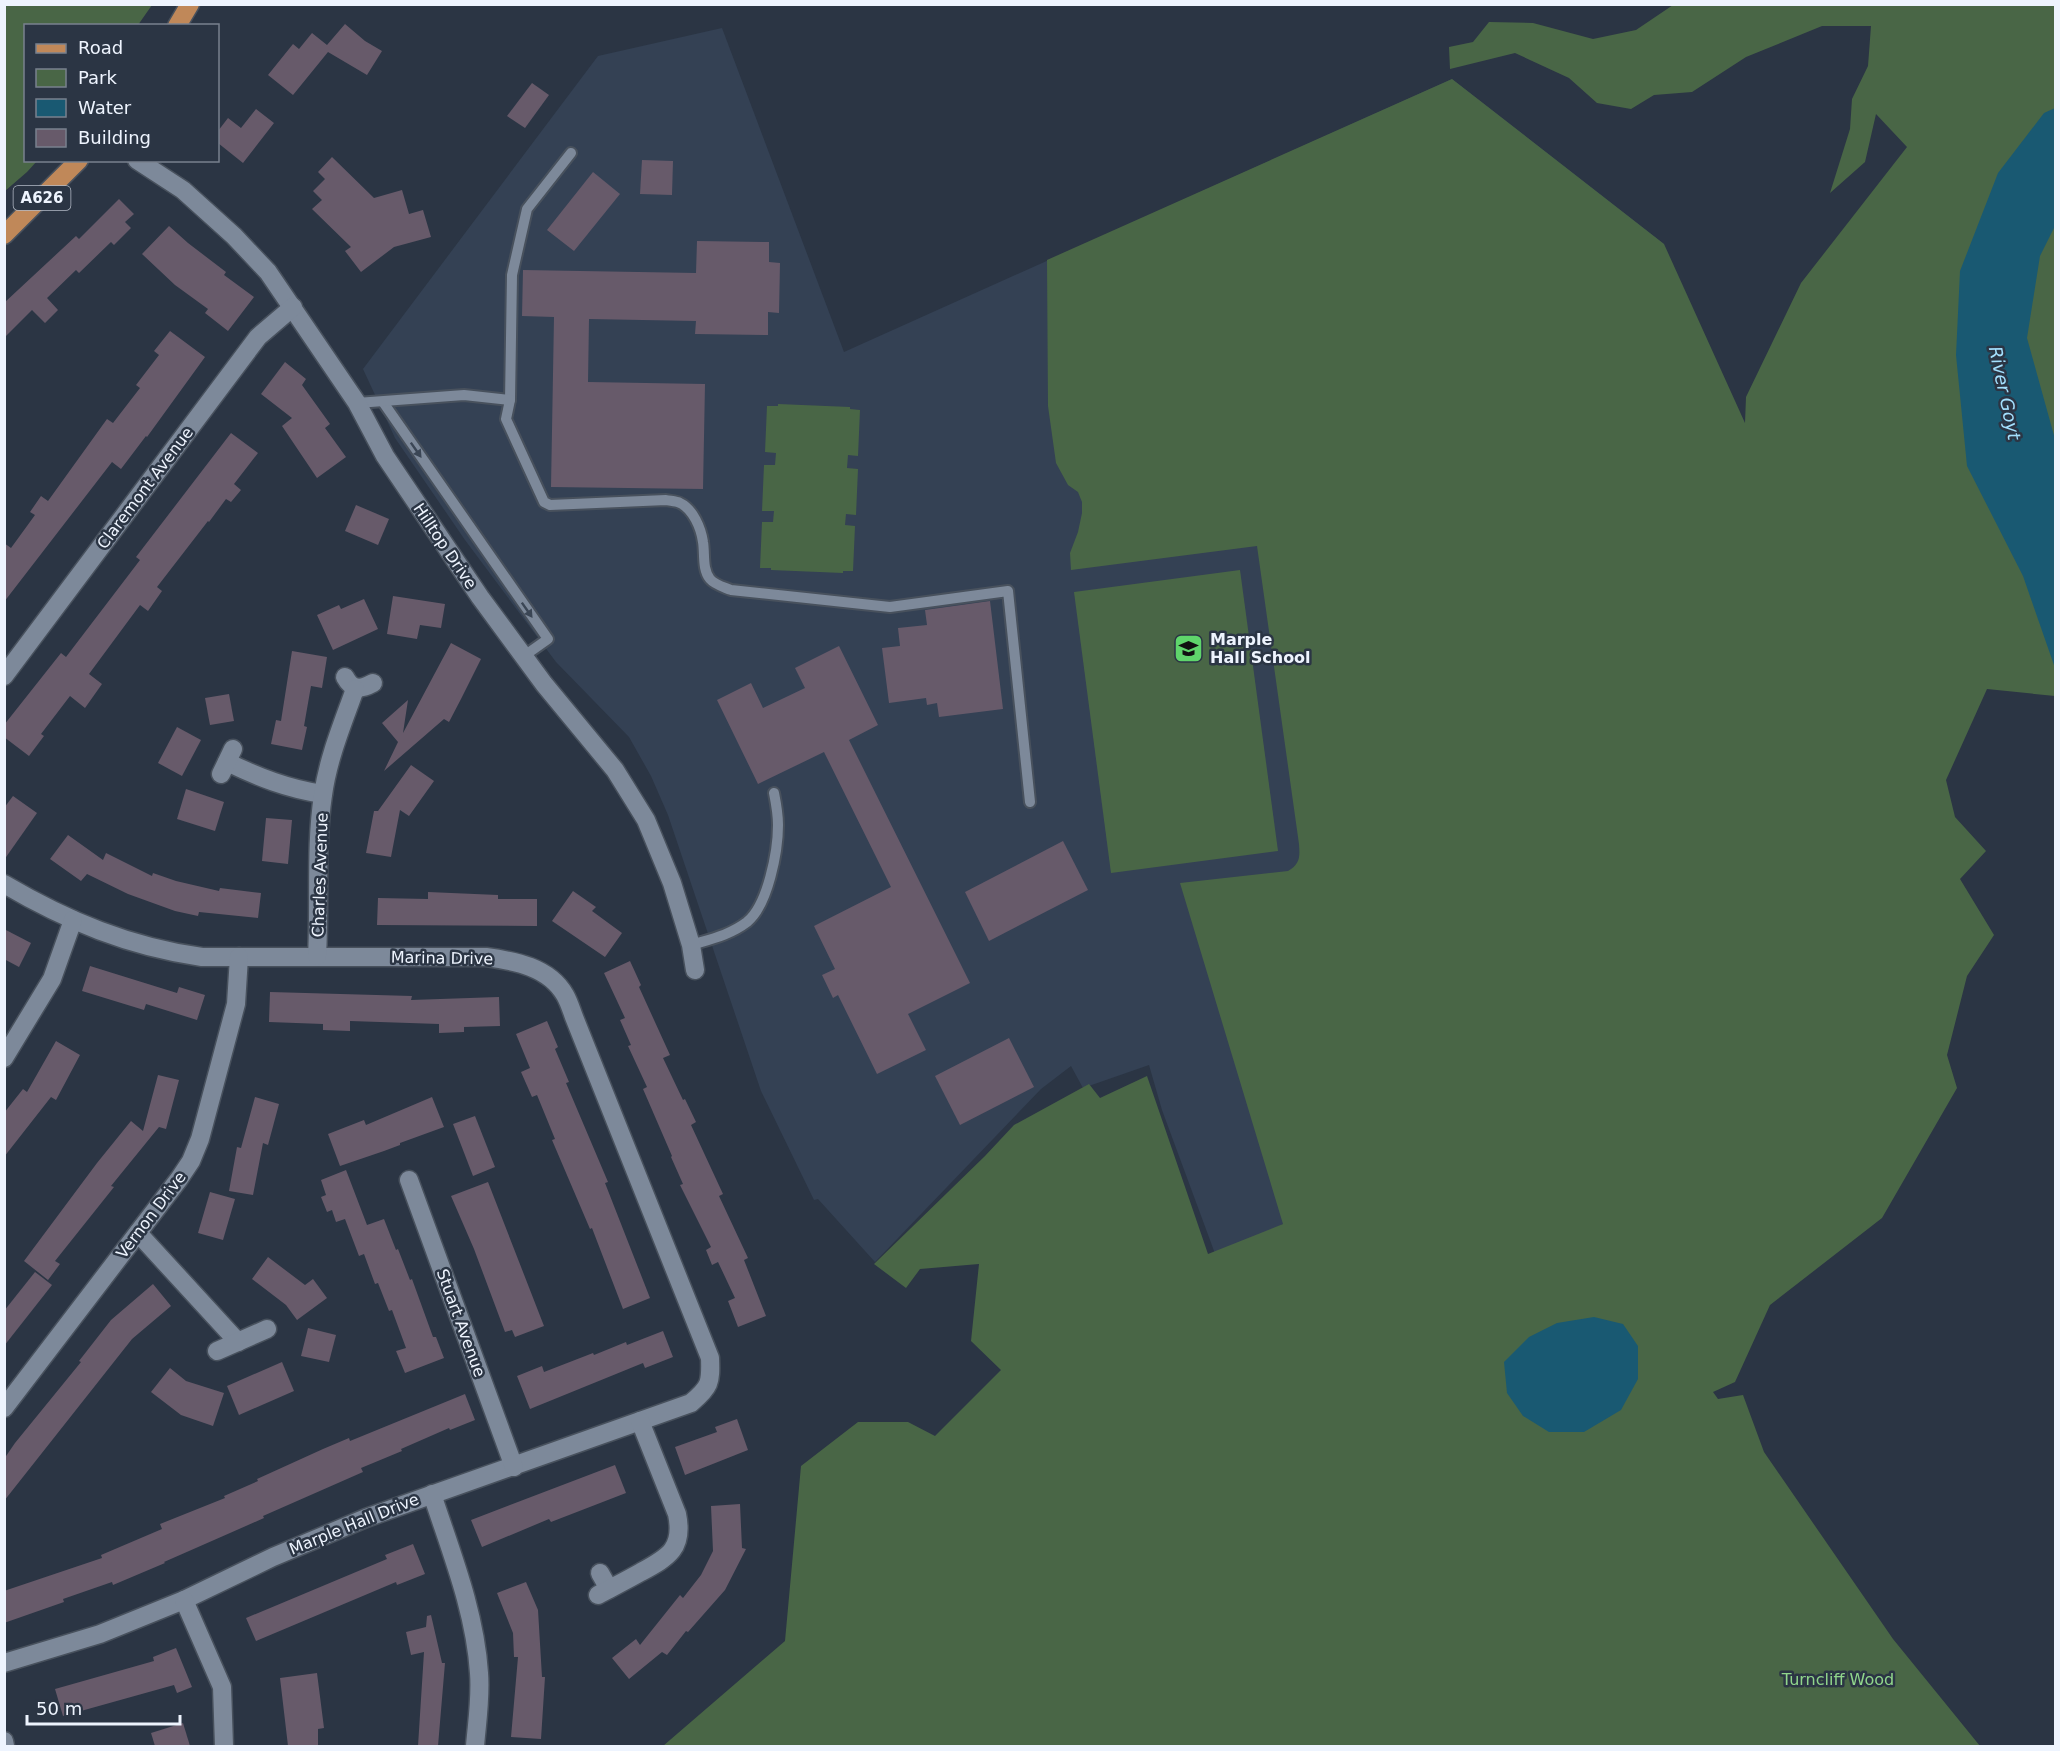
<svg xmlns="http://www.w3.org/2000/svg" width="2060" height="1751" font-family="'DejaVu Sans',sans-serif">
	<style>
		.built { fill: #344154 }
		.green { fill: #496646 }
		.water { fill: #195972 }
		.building { fill: #675a6a }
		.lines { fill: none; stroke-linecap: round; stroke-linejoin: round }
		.service-casing { stroke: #48515d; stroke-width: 14 }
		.minor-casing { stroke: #48515d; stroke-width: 21 }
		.primary-casing { stroke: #48515d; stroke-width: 21 }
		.service { stroke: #7d899a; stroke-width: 10 }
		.minor { stroke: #7d899a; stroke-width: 18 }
		.primary { stroke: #c08859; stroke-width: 18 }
		.oneway { fill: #3b4655 }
		.labels { text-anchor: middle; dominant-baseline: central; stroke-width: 5; stroke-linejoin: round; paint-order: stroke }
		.shield { fill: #2b3544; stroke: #b4bbc6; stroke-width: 1.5 }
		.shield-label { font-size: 15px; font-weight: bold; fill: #eef4fe }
		.street-label { font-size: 16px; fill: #eef4fe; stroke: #2b3544 }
		.poi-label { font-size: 16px; font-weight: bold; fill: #eef4fe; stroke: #2b3544; text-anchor: start }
		.park-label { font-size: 16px; fill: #90d58b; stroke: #2b3544 }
		.water-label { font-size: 18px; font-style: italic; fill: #a3e0fe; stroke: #2b3544 }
	</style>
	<rect width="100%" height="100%" fill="#2b3544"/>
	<path class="built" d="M 722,28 L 844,352 L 1452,79 L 1664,244 L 1799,949 L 1217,1259 L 1162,1110 L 1149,1065 L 1083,1088 L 1071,1066 L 1041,1089 L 875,1262 L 818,1199 L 814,1200 L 761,1091 L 668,815 L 651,776 L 629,737 L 556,662 L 465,540 L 395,438 L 363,369 L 598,56 Z"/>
	<g class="green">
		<path d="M 5,4 L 152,5 L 138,25 L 26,26 L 26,160 L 37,161 L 27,172 L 5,191 Z"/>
		<path d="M 1673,5 L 2055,5 L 2055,696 L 1987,689 L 1946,780 L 1955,817 L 1986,851 L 1960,879 L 1994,935 L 1967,976 L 1947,1055 L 1957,1088 L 1882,1218 L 1770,1305 L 1735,1382 L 1713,1392 L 1718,1399 L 1743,1395 L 1764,1452 L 1893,1639 L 1980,1746 L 663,1746 L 785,1641 L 801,1466 L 858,1422 L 908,1422 L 935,1436 L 1001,1370 L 971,1341 L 979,1264 L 920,1269 L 906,1288 L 874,1264 L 985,1156 L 1014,1125 L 1089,1084 L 1100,1098 L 1147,1076 L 1208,1254 L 1283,1224 L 1180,883 L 1288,871 C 1300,864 1300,857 1299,844 L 1257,546 L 1071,570 L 1070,553 L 1078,532 L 1082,513 L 1082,502 L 1078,492 L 1068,485 L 1056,463 L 1048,406 L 1047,260 L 1452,79 L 1664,244 L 1745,423 L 1746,397 L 1801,283 L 1907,147 L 1876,114 L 1865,162 L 1830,193 L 1850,129 L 1852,99 L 1868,66 L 1871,26 L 1822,26 L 1746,57 L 1692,92 L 1654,95 L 1631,109 L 1597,103 L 1569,78 L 1515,53 L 1450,69 L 1449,47 L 1473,42 L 1489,22 L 1533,23 L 1593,39 L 1636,30 Z"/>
		<path d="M 778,404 L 850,407 L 850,409 L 860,410 L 858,456 L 848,455 L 847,468 L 858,469 L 856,515 L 846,514 L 845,525 L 855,526 L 853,571 L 843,571 L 843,573 L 771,570 L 771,568 L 760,568 L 762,522 L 773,522 L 774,511 L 762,511 L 764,465 L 775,465 L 776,453 L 765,452 L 767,406 L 778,406 Z"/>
		<path d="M 1240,570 L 1278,851 L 1111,873 L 1074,592 Z"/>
	</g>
	<g class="water">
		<path d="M 2055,108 L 2055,226 L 2040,256 L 2027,338 L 2055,439 L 2055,668 L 2023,576 L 1967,466 L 1956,355 L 1960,271 L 1998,173 L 2044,113 Z"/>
		<path d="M 1594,1317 L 1623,1324 L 1638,1346 L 1638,1379 L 1621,1410 L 1584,1432 L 1549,1432 L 1523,1416 L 1507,1393 L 1504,1362 L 1529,1337 L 1557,1323 Z"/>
	</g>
	<g class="building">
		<path d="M 345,24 L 365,41 L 382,51 L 367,75 L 328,52 L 293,95 L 268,75 L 293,44 L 299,49 L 312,33 L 327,45 Z"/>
		<path d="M 532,83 L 549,95 L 525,128 L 507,116 Z"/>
		<path d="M 256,109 L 274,123 L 243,163 L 218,143 L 218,131 L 228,118 L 241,128 Z"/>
		<path d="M 332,157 L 374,198 L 402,190 L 409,214 L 423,210 L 431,237 L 394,247 L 361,272 L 345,251 L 351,247 L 312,209 L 322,200 L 313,191 L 325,179 L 318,172 Z"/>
		<path d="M 642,160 L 673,161 L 672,195 L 640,194 Z"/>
		<path d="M 593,172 L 620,194 L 574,251 L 547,230 Z"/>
		<path d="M 119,199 L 134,214 L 125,222 L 131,228 L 114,245 L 111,242 L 79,273 L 76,270 L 47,298 L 58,310 L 45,323 L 32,310 L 4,338 L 4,303 L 76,236 L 79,239 Z"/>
		<path d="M 169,226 L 188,243 L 226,272 L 224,275 L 254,297 L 228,331 L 205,313 L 208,309 L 175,285 L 142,254 Z"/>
		<path d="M 697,241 L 769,242 L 769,262 L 780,263 L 779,313 L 768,312 L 768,335 L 695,334 L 696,321 L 589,319 L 588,382 L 705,384 L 703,489 L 551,487 L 554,317 L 522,316 L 523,270 L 696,273 Z"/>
		<path d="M 170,331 L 205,357 L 147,437 L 146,436 L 121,469 L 112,462 L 4,602 L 4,543 L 11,548 L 35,515 L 30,512 L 41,496 L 48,501 L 107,419 L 113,423 L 140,388 L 136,385 L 159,355 L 154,351 Z"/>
		<path d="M 285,362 L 306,379 L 302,385 L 330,424 L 325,428 L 346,457 L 317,478 L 282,426 L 292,418 L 261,394 Z"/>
		<path d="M 231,433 L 258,453 L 234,484 L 241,490 L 231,502 L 226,499 L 209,522 L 208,521 L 157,587 L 162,591 L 148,611 L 140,605 L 89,674 L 102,684 L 85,708 L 70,696 L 41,734 L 44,736 L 29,756 L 4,737 L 4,725 L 61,653 L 66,657 L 140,560 L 136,557 Z"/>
		<path d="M 356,505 L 389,519 L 378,545 L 345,531 Z"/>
		<path d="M 393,596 L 445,604 L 441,628 L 420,625 L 417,639 L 387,634 Z"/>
		<path d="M 364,599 L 378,629 L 333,650 L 317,615 L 339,605 L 341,609 Z"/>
		<path d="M 990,601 L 1003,709 L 939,717 L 937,703 L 927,705 L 926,698 L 889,703 L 882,648 L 900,646 L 898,628 L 927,625 L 925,610 Z"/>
		<path d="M 451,643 L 481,659 L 461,699 L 449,722 L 444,719 L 384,771 L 398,742 L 382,723 L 408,700 L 403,733 Z"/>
		<path d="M 839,646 L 878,725 L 849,740 L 970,983 L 908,1014 L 926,1050 L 877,1074 L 838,995 L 833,998 L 822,975 L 835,969 L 814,926 L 891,887 L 824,752 L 758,784 L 717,700 L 751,683 L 763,708 L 805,688 L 795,668 Z"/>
		<path d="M 292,651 L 327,657 L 322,688 L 311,686 L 304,726 L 307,727 L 302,750 L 271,744 L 276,720 L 281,721 Z"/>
		<path d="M 229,694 L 234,721 L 210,725 L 205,698 Z"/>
		<path d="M 177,727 L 201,740 L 182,776 L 158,763 Z"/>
		<path d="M 411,765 L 434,781 L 409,816 L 400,810 L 391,857 L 366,853 L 374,811 L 378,811 Z"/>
		<path d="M 186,789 L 224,802 L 215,831 L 177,819 Z"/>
		<path d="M 13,796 L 37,813 L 4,860 L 4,808 Z"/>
		<path d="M 266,818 L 292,820 L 288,864 L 262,861 Z"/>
		<path d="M 68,835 L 103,860 L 106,853 L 152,876 L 153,873 L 176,881 L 219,891 L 220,888 L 261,893 L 258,918 L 199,912 L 198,916 L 175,911 L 128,894 L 87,874 L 81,881 L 50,859 Z"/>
		<path d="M 1063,841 L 1088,890 L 989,941 L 965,892 Z"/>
		<path d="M 573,891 L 596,907 L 592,911 L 622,933 L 605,957 L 552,921 Z"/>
		<path d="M 428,892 L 498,895 L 498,899 L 537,899 L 537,926 L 377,925 L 378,898 L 428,899 Z"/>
		<path d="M 4,929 L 31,943 L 19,967 L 4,959 Z"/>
		<path d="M 630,961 L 641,985 L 639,987 L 670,1055 L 663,1058 L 683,1100 L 685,1099 L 696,1122 L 691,1125 L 723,1194 L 719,1196 L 748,1258 L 744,1260 L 766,1316 L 738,1327 L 728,1301 L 735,1298 L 718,1262 L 712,1265 L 706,1250 L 711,1247 L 680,1185 L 683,1184 L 671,1157 L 672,1156 L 643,1089 L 647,1087 L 628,1046 L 631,1045 L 620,1020 L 625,1018 L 604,973 Z"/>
		<path d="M 90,966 L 177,993 L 179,987 L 205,995 L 197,1020 L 146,1004 L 144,1010 L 82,991 Z"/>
		<path d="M 270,992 L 412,996 L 411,1000 L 499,997 L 500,1026 L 464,1027 L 464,1032 L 439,1033 L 439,1024 L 350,1021 L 350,1031 L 323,1030 L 323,1024 L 269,1022 Z"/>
		<path d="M 547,1021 L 558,1047 L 555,1049 L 569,1082 L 566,1083 L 608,1182 L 605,1183 L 650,1298 L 623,1309 L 592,1228 L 590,1229 L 552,1140 L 555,1139 L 537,1095 L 532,1097 L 521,1072 L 530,1068 L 516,1034 Z"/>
		<path d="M 1009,1038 L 1034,1087 L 960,1125 L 935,1076 Z"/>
		<path d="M 56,1041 L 80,1055 L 56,1100 L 51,1097 L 4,1157 L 4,1113 L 23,1089 L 27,1092 Z"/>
		<path d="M 158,1075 L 179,1080 L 166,1129 L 159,1127 L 111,1186 L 114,1187 L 55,1261 L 60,1264 L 48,1280 L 24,1261 L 97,1163 L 131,1121 L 143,1131 Z"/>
		<path d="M 255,1097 L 279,1104 L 268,1145 L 263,1143 L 253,1195 L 229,1191 L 237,1147 L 241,1148 Z"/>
		<path d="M 432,1097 L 444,1127 L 400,1143 L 400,1145 L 384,1151 L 340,1166 L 328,1134 L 364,1120 L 366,1125 Z"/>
		<path d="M 475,1116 L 495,1167 L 473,1176 L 453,1124 Z"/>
		<path d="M 346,1170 L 367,1225 L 384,1219 L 396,1250 L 398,1249 L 410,1280 L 412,1279 L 433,1337 L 436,1337 L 444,1358 L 405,1373 L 396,1351 L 406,1348 L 392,1310 L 389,1311 L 378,1283 L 375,1284 L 364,1254 L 359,1256 L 345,1219 L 336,1222 L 332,1210 L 327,1212 L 321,1197 L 326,1195 L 321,1180 Z"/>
		<path d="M 488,1182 L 544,1326 L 515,1337 L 512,1330 L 505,1332 L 474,1249 L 451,1196 Z"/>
		<path d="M 210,1192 L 235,1199 L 223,1240 L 198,1233 Z"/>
		<path d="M 268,1257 L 305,1285 L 313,1279 L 327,1298 L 297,1320 L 286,1305 L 252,1279 Z"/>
		<path d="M 35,1272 L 52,1285 L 4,1346 L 4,1311 Z"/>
		<path d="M 153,1284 L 171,1306 L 132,1339 L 4,1501 L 4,1459 L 15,1443 L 81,1362 L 79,1361 L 111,1320 Z"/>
		<path d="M 308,1328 L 336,1335 L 329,1362 L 301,1356 Z"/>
		<path d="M 663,1331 L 673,1357 L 645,1368 L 643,1363 L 530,1409 L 517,1376 L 542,1366 L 544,1372 L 593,1353 L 594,1355 L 626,1342 L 627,1345 Z"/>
		<path d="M 282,1362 L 294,1391 L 239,1415 L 227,1386 Z"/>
		<path d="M 170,1368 L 186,1381 L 224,1393 L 213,1426 L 181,1415 L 151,1392 Z"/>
		<path d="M 465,1394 L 475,1420 L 450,1430 L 449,1428 L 401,1449 L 402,1451 L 361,1468 L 363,1472 L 263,1516 L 264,1518 L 230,1533 L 164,1562 L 165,1563 L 113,1585 L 112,1582 L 63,1599 L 64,1602 L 4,1623 L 4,1591 L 102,1558 L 101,1555 L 162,1529 L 160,1524 L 225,1498 L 224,1496 L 258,1481 L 257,1479 L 323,1449 L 349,1438 L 350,1441 Z"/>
		<path d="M 737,1419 L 748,1450 L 685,1475 L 675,1447 L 717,1432 L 715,1427 Z"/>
		<path d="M 615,1465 L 626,1493 L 551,1522 L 549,1519 L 482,1547 L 471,1520 Z"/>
		<path d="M 740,1504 L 742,1548 L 746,1549 L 725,1590 L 688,1632 L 686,1631 L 667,1655 L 662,1652 L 629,1679 L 612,1658 L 636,1639 L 640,1645 L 680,1595 L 683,1598 L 701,1575 L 713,1551 L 711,1506 Z"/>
		<path d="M 413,1544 L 425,1574 L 397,1585 L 396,1582 L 256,1641 L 246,1618 L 387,1559 L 385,1555 Z"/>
		<path d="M 526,1582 L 538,1610 L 542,1677 L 545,1677 L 541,1739 L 511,1737 L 518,1657 L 514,1657 L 513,1633 L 497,1593 Z"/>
		<path d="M 431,1615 L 442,1663 L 445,1663 L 438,1746 L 418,1746 L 424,1652 L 411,1655 L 406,1632 L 426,1627 L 427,1616 Z"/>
		<path d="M 176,1648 L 192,1687 L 177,1693 L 174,1685 L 63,1716 L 55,1689 L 154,1661 L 153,1657 Z"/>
		<path d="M 317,1673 L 324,1728 L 318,1729 L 318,1746 L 288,1746 L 280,1678 Z"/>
		<path d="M 183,1723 L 190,1746 L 155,1746 L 151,1733 Z"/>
	</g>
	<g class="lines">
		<defs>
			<g id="service">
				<path d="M 571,153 L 527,209 L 512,275 L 510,400 L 506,419 L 544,502 L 550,505 L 666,500 C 670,501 676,501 680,503 C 693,509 701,528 703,542 C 705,554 702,569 710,579 C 715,585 724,587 731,590 L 890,607 L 1008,591 L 1030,802"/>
				<path d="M 383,402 L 548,639 L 524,656"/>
				<path d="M 357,403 L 464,395 L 510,400"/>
				<path d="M 691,945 C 711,939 730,935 747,922 C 768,905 778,851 778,825 C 778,814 776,803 774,793"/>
			</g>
			<g id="minor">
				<path d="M 137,160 L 183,190 L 234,236 L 268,272 L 357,403 L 385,456 L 480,597 L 544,684 L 615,770 L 646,820 L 672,883 L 691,945 L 695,970"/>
				<path d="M 4,676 L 258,337 L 293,307"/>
				<path d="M 345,677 C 352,690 360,690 373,683"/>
				<path d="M 227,762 C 258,777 288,789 323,794"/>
				<path d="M 221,774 L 233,749"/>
				<path d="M 4,884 C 67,921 130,947 202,957 L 486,957 C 515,961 549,967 565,995 C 569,1002 571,1009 574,1017 L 710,1358 C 711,1383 710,1387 691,1403 L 366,1518 L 273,1557 L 184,1600 L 100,1634 L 4,1663"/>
				<path d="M 317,956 C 320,903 315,848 323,795 C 328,758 343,723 355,689"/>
				<path d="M 4,1058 L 52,979 L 73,920"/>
				<path d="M 409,1180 L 514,1467"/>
				<path d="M 138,1233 L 238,1342"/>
				<path d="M 217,1351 L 267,1329"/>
				<path d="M 4,1408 L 179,1179 L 191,1161 L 200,1139 L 236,1004 L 239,957"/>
				<path d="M 432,1494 C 451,1552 475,1611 479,1673 C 481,1697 477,1722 475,1746"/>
				<path d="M 600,1573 L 609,1589"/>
				<path d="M 598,1595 C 613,1587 627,1580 641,1572 C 669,1557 684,1548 677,1514 L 640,1421"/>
				<path d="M 184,1600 L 222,1687 L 224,1746"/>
				<path d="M 4,1741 L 5,1746"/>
			</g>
			<g id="primary">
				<path d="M 177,26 L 190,4"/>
				<path d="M 4,235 L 79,160"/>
			</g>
		</defs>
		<use href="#service" class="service-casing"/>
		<use href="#minor" class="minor-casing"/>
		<use href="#primary" class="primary-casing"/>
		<use href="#service" class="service"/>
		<use href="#minor" class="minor"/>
		<use href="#primary" class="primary"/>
	</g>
	<defs><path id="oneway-solid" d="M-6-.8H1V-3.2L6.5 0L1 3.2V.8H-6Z" transform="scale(1.5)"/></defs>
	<g class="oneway">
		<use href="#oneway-solid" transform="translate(416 450) rotate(55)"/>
		<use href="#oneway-solid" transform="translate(527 610) rotate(55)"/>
	</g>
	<defs>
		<symbol id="school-square" viewBox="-11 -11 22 22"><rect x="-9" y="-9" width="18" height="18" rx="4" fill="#5fd56b" stroke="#2b3544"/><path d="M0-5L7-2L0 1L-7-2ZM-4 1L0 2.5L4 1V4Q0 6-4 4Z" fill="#111"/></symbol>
	</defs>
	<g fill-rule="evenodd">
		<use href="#school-square" x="1172" y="632" width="33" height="33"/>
	</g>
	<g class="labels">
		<rect class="shield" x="13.5" y="186" width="57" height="24" rx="4.5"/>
		<g class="shield-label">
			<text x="42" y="198">A626</text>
		</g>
		<g class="street-label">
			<text transform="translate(145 488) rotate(-53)">Claremont Avenue</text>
			<text transform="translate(445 546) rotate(56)">Hilltop Drive</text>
			<text transform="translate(320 875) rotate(-88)">Charles Avenue</text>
			<text transform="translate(442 958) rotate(1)">Marina Drive</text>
			<text transform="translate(151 1215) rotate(-53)">Vernon Drive</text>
			<text transform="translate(461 1323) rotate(70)">Stuart Avenue</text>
			<text transform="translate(354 1524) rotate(-22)">Marple Hall Drive</text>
		</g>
		<g class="poi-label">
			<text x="1210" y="639">Marple<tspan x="1210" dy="18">Hall School</tspan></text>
		</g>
		<g class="park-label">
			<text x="1838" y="1679">Turncliff Wood</text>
		</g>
		<g class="water-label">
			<text transform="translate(2005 393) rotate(78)">River Goyt</text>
		</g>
	</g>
	<rect width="2060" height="1751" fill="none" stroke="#eef4fe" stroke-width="12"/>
	<rect x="24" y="24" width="195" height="138" fill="#2b3544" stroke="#79818e" stroke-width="1.5"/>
	<rect x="36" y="44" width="30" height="9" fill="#c08859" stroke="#79818e" stroke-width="1.5"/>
	<text x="78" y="54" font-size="18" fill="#eef4fe">Road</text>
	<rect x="36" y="69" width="30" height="18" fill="#496646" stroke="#79818e" stroke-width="1.5"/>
	<text x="78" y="84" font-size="18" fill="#eef4fe">Park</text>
	<rect x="36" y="99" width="30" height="18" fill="#195972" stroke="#79818e" stroke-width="1.5"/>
	<text x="78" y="114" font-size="18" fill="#eef4fe">Water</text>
	<rect x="36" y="129" width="30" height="18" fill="#675a6a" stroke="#79818e" stroke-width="1.5"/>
	<text x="78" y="144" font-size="18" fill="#eef4fe">Building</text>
	<path d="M27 1715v9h153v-9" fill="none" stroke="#eef4fe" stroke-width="3"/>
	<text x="36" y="1715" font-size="18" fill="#eef4fe" stroke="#2b3544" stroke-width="4.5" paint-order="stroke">50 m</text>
</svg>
